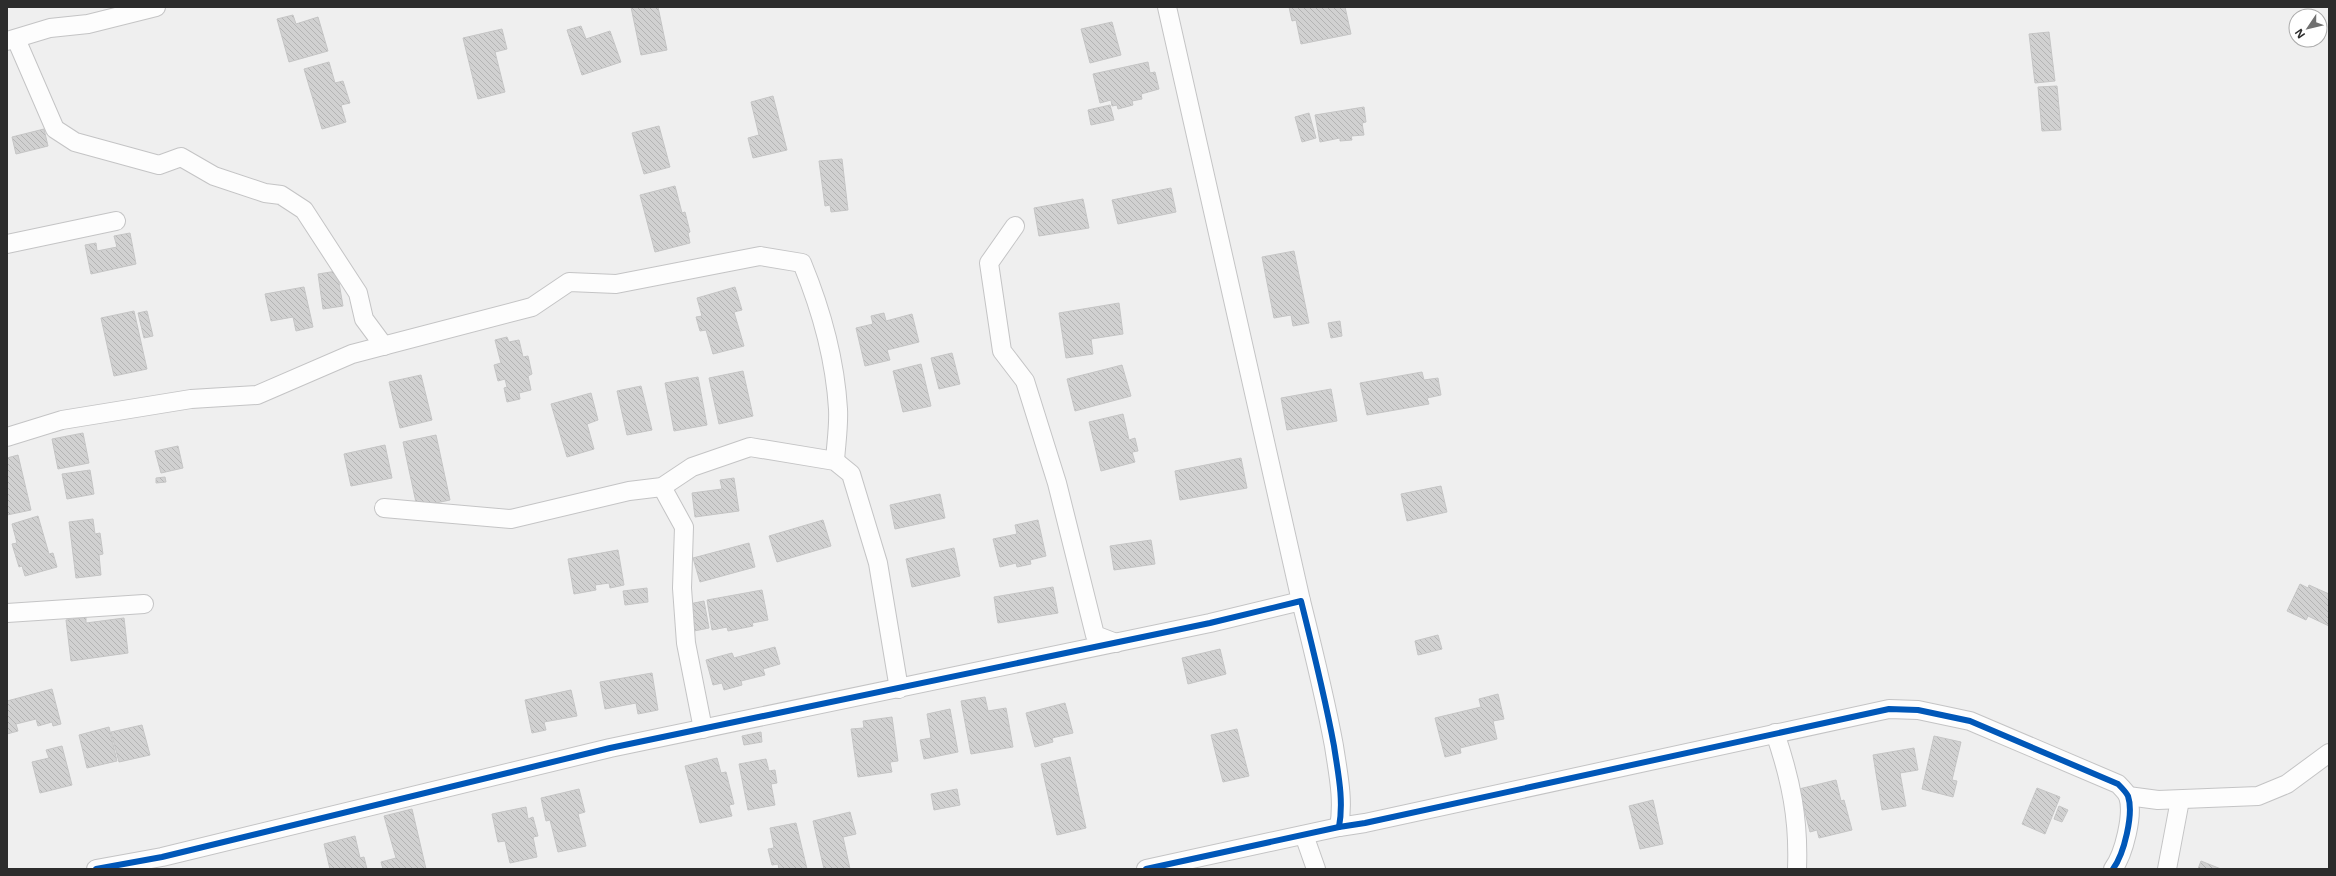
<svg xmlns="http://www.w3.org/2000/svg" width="2336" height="876" font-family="'Noto Sans',sans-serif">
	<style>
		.building { fill: url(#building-back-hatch); stroke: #c5c5c5 }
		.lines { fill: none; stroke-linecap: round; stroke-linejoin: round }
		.minor-casing { stroke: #c4c4c5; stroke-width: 20 }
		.minor { stroke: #fdfdfd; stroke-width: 18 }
		.cycleway-casing { stroke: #fff; stroke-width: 8 }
		.cycleway { stroke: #0057b8; stroke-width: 6 }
	</style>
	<defs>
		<pattern id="building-back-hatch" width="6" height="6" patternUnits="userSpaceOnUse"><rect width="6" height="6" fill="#d1d1d1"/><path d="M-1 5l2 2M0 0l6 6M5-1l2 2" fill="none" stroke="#b4b4b4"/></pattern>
	</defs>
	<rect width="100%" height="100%" fill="#efefef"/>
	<g class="building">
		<path d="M 631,7 L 658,7 L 667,50 L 641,55 Z"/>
		<path d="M 1289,7 L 1345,7 L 1351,34 L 1301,44 L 1296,20 L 1292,21 Z"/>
		<path d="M 293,15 L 296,24 L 318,17 L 328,51 L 289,62 L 277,19 Z"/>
		<path d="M 1112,22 L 1121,55 L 1090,63 L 1081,29 Z"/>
		<path d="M 581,26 L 586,39 L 610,31 L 621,62 L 582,75 L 567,30 Z"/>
		<path d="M 502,29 L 507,49 L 495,52 L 505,92 L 478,99 L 463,38 Z"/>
		<path d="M 2049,32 L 2055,81 L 2035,83 L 2029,34 Z"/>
		<path d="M 329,62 L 335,83 L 343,81 L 350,103 L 341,105 L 346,122 L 322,129 L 304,69 Z"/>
		<path d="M 1148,62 L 1150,73 L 1155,72 L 1159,89 L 1141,94 L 1142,99 L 1132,101 L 1133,105 L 1118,109 L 1117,105 L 1112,106 L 1111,100 L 1100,103 L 1093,74 Z"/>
		<path d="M 2057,86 L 2061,130 L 2042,131 L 2038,87 Z"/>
		<path d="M 773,96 L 787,150 L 753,158 L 748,138 L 759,135 L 751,102 Z"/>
		<path d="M 1110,105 L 1114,120 L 1091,125 L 1088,110 Z"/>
		<path d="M 1364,107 L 1366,122 L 1362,123 L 1364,135 L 1351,136 L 1352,140 L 1340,141 L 1340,138 L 1320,142 L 1315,115 Z"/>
		<path d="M 1309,113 L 1316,138 L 1302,142 L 1295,117 Z"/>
		<path d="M 659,126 L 670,167 L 644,174 L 632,133 Z"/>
		<path d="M 44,129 L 48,146 L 16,154 L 12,137 Z"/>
		<path d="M 842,159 L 848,210 L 831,212 L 830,205 L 825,206 L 819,161 Z"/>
		<path d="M 675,186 L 682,213 L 685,212 L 690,232 L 688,233 L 690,243 L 655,252 L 640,195 Z"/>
		<path d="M 1171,188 L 1176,212 L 1118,224 L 1112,200 Z"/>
		<path d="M 1083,199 L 1089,228 L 1039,236 L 1034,208 Z"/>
		<path d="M 130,233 L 136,264 L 91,274 L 85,245 L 96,243 L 97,251 L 117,247 L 114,236 Z"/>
		<path d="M 1294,251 L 1309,323 L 1293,326 L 1291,315 L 1274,318 L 1262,257 Z"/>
		<path d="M 337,271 L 343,306 L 323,309 L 318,274 Z"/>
		<path d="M 304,287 L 313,327 L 296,331 L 293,317 L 271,321 L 265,294 Z"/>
		<path d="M 735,287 L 742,310 L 734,312 L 744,346 L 713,354 L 706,330 L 700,331 L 696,317 L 702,316 L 697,298 Z"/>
		<path d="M 1119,303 L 1123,334 L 1091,339 L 1093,354 L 1066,358 L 1059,313 Z"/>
		<path d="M 134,311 L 147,369 L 114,376 L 101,318 Z"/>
		<path d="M 147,311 L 153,336 L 144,338 L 138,313 Z"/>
		<path d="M 884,313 L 886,321 L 912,314 L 919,342 L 887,350 L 890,360 L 865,366 L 856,328 L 873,324 L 871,316 Z"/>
		<path d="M 1340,321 L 1342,336 L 1331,338 L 1328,323 Z"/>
		<path d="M 507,337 L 509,342 L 519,340 L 523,357 L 528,356 L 532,374 L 528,376 L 531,390 L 519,393 L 520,399 L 507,402 L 504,388 L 507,387 L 505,379 L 498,381 L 494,365 L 501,363 L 495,340 Z"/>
		<path d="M 952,353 L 960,384 L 939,389 L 931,358 Z"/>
		<path d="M 921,364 L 931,406 L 903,412 L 893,371 Z"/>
		<path d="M 1122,365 L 1131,396 L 1075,411 L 1067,379 Z"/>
		<path d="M 743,371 L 753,416 L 719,424 L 709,378 Z"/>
		<path d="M 1422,372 L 1424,380 L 1438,378 L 1441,395 L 1427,398 L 1429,404 L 1367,415 L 1360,383 Z"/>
		<path d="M 421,375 L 432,420 L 400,428 L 389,382 Z"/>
		<path d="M 698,377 L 707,425 L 674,431 L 665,383 Z"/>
		<path d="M 641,386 L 652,430 L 627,435 L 617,391 Z"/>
		<path d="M 1331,389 L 1337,421 L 1287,430 L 1281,398 Z"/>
		<path d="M 591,393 L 598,420 L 587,424 L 594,449 L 567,457 L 551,404 Z"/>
		<path d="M 1123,414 L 1129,440 L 1135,438 L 1138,451 L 1132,452 L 1135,462 L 1101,471 L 1089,422 Z"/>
		<path d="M 83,433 L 89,463 L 58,469 L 52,439 Z"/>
		<path d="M 436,435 L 450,500 L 417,507 L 403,442 Z"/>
		<path d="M 385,445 L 392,478 L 351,486 L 344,454 Z"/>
		<path d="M 178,446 L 183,468 L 161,473 L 155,451 Z"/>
		<path d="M 18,455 L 31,510 L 7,515 L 7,458 Z"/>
		<path d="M 1241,458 L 1247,488 L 1180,500 L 1175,471 Z"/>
		<path d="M 90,470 L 94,494 L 67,499 L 62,474 Z"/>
		<path d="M 165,477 L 166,482 L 156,483 L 156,478 Z"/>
		<path d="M 734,478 L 739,511 L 695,517 L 692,493 L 722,489 L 720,480 Z"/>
		<path d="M 1441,486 L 1447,512 L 1407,521 L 1401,494 Z"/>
		<path d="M 940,494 L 945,518 L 895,529 L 890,505 Z"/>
		<path d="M 38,516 L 49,554 L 53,553 L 57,567 L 25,576 L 22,566 L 19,567 L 12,544 L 17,543 L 12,524 Z"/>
		<path d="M 93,519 L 95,534 L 100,533 L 103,554 L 99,555 L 101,575 L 76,578 L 69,522 Z"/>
		<path d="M 823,520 L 831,546 L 777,562 L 769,536 Z"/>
		<path d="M 1038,520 L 1046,556 L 1030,560 L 1031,564 L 1017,567 L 1016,563 L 1000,567 L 993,539 L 1017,534 L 1015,525 Z"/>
		<path d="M 1151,540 L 1155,564 L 1114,570 L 1110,546 Z"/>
		<path d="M 749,543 L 755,567 L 700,582 L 693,558 Z"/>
		<path d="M 954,548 L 960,576 L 912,587 L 906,559 Z"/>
		<path d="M 618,550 L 624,585 L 610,588 L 609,583 L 595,585 L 596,590 L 574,594 L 568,559 Z"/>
		<path d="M 2300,584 L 2308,588 L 2309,585 L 2329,594 L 2329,626 L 2308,616 L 2306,620 L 2287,611 Z"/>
		<path d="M 1053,587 L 1058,613 L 998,623 L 994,597 Z"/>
		<path d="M 647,588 L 648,602 L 625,605 L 623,591 Z"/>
		<path d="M 762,590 L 768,620 L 752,623 L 753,626 L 728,631 L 727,627 L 712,630 L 707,600 Z"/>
		<path d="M 704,601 L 709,628 L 689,632 L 684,605 Z"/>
		<path d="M 86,617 L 86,623 L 124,618 L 128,653 L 71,661 L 66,620 Z"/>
		<path d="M 1438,635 L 1442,649 L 1418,655 L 1415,641 Z"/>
		<path d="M 775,647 L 780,664 L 763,669 L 765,675 L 741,681 L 742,685 L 724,690 L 722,683 L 713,685 L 706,660 L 732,653 L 734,658 Z"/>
		<path d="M 1220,649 L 1226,674 L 1188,684 L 1182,658 Z"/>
		<path d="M 652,673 L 658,710 L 638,714 L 636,703 L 605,709 L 600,682 Z"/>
		<path d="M 52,689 L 61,724 L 53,726 L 52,722 L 38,726 L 36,719 L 16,724 L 18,731 L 7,734 L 7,701 Z"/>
		<path d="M 571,690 L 577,716 L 544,722 L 546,730 L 532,733 L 525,700 Z"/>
		<path d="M 1498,694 L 1504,719 L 1493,721 L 1497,739 L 1460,748 L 1461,753 L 1445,757 L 1435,718 L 1481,707 L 1479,699 Z"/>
		<path d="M 985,697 L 988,711 L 1006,708 L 1013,747 L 971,754 L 961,701 Z"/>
		<path d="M 1065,703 L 1073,733 L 1052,738 L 1053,742 L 1035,747 L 1026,713 Z"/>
		<path d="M 950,709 L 958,752 L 924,759 L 920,740 L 931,738 L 927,714 Z"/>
		<path d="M 892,717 L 898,761 L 890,762 L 892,772 L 858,777 L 851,729 L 864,728 L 863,721 Z"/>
		<path d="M 142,725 L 150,755 L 119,762 L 111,732 Z"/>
		<path d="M 109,727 L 117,761 L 87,768 L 79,735 Z"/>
		<path d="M 1237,729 L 1249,776 L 1223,782 L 1211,735 Z"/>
		<path d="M 761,732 L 762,742 L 744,745 L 742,736 Z"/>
		<path d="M 1934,736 L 1961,742 L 1952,780 L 1957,781 L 1953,797 L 1922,789 Z"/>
		<path d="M 62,746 L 72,785 L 40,793 L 32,762 L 49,758 L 46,750 Z"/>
		<path d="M 1914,748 L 1918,770 L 1900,773 L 1906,806 L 1882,810 L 1873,755 Z"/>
		<path d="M 1070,757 L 1086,828 L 1057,835 L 1041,764 Z"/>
		<path d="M 717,758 L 721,773 L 726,772 L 734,804 L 729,805 L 732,816 L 700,823 L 685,766 Z"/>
		<path d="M 766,759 L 769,771 L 775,770 L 777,783 L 771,784 L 775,805 L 748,810 L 739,764 Z"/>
		<path d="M 1836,780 L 1841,801 L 1844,800 L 1852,830 L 1819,838 L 1817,830 L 1810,832 L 1799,789 Z"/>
		<path d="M 2037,788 L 2060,797 L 2045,834 L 2022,824 Z"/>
		<path d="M 579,789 L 585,812 L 578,814 L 586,846 L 558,852 L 550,820 L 546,821 L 541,798 Z"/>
		<path d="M 957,789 L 960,805 L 934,810 L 931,794 Z"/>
		<path d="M 1653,800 L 1663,844 L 1640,849 L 1629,806 Z"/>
		<path d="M 2059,806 L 2068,810 L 2062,822 L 2054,819 Z"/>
		<path d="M 526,807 L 528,819 L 533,817 L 538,836 L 533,837 L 537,857 L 510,863 L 505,841 L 498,842 L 492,814 Z"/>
		<path d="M 412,809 L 426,869 L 383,869 L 381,862 L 396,858 L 384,816 Z"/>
		<path d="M 850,812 L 856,834 L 843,837 L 850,869 L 824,869 L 813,821 Z"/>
		<path d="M 796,823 L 807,869 L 779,869 L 778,864 L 772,865 L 768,849 L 774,848 L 770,828 Z"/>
		<path d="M 355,836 L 360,858 L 364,857 L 367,869 L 330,869 L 324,844 Z"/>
		<path d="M 2201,861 L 2221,869 L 2198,869 Z"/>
	</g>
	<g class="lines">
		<defs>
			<g id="minor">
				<path d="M 1167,7 L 1301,601"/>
				<path d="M 16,39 L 55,129 L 75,142 L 159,165 L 181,157 L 214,176 L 265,193 L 281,195 L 304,210 L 358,293 L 364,319 L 384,346"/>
				<path d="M 7,41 L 50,28 L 88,24 L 156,7"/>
				<path d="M 1015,226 L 989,263 L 1002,351 L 1025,381 L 1057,483 L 1095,635 L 1116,643"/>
				<path d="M 7,244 L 116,221"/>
				<path d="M 7,437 L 62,420 L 191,399 L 257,395 L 352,354 L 532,307 L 569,282 L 616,284 L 760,256 L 802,263 C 821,309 835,359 838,409 C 839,426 836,444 835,461"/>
				<path d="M 662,487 L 684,527 L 682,588 L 686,643 L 703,729"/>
				<path d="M 384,508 L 511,519 L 629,491 L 662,487 L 692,467 L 750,447 L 835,461 L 851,474 L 878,563 L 899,689"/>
				<path d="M 7,613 L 144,604"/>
				<path d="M 1775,733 C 1791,780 1799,819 1797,869"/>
				<path d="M 2128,796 L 2158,800 L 2258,796 L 2287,784 L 2329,753"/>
				<path d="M 1304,835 L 1316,869"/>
				<path d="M 96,869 L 162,857 L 610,748 L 1210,623 L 1301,601 C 1313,649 1325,697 1334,746 C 1338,773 1344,800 1339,827"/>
				<path d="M 1146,869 L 1339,827 L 1365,823 L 1889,709 L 1918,710 L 1970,721 L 2118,784 C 2121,787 2126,792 2128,796 C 2134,814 2124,854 2113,869"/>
				<path d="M 2167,869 L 2180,800"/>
			</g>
		</defs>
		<use href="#minor" class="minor-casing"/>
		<use href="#minor" class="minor"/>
		<defs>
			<g id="cycleway">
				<path d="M 96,869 L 162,857 L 610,748 L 1210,623 L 1301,601 C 1313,649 1325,697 1334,746 C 1338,773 1344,800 1339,827"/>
				<path d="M 1146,869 L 1339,827 L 1365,823 L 1889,709 L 1918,710 L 1970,721 L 2118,784 C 2121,787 2126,792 2128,796 C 2134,814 2124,854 2113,869"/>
			</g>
		</defs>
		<use href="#cycleway" class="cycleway-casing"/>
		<use href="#cycleway" class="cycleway"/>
	</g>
	<rect width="2336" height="876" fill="none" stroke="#2c2c2c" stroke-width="16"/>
	<g transform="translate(2308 28) rotate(235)"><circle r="19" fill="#ffffff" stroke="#ababab"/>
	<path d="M0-3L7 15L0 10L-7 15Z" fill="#707070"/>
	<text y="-6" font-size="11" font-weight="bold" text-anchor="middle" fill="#2c2c2c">N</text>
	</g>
</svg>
